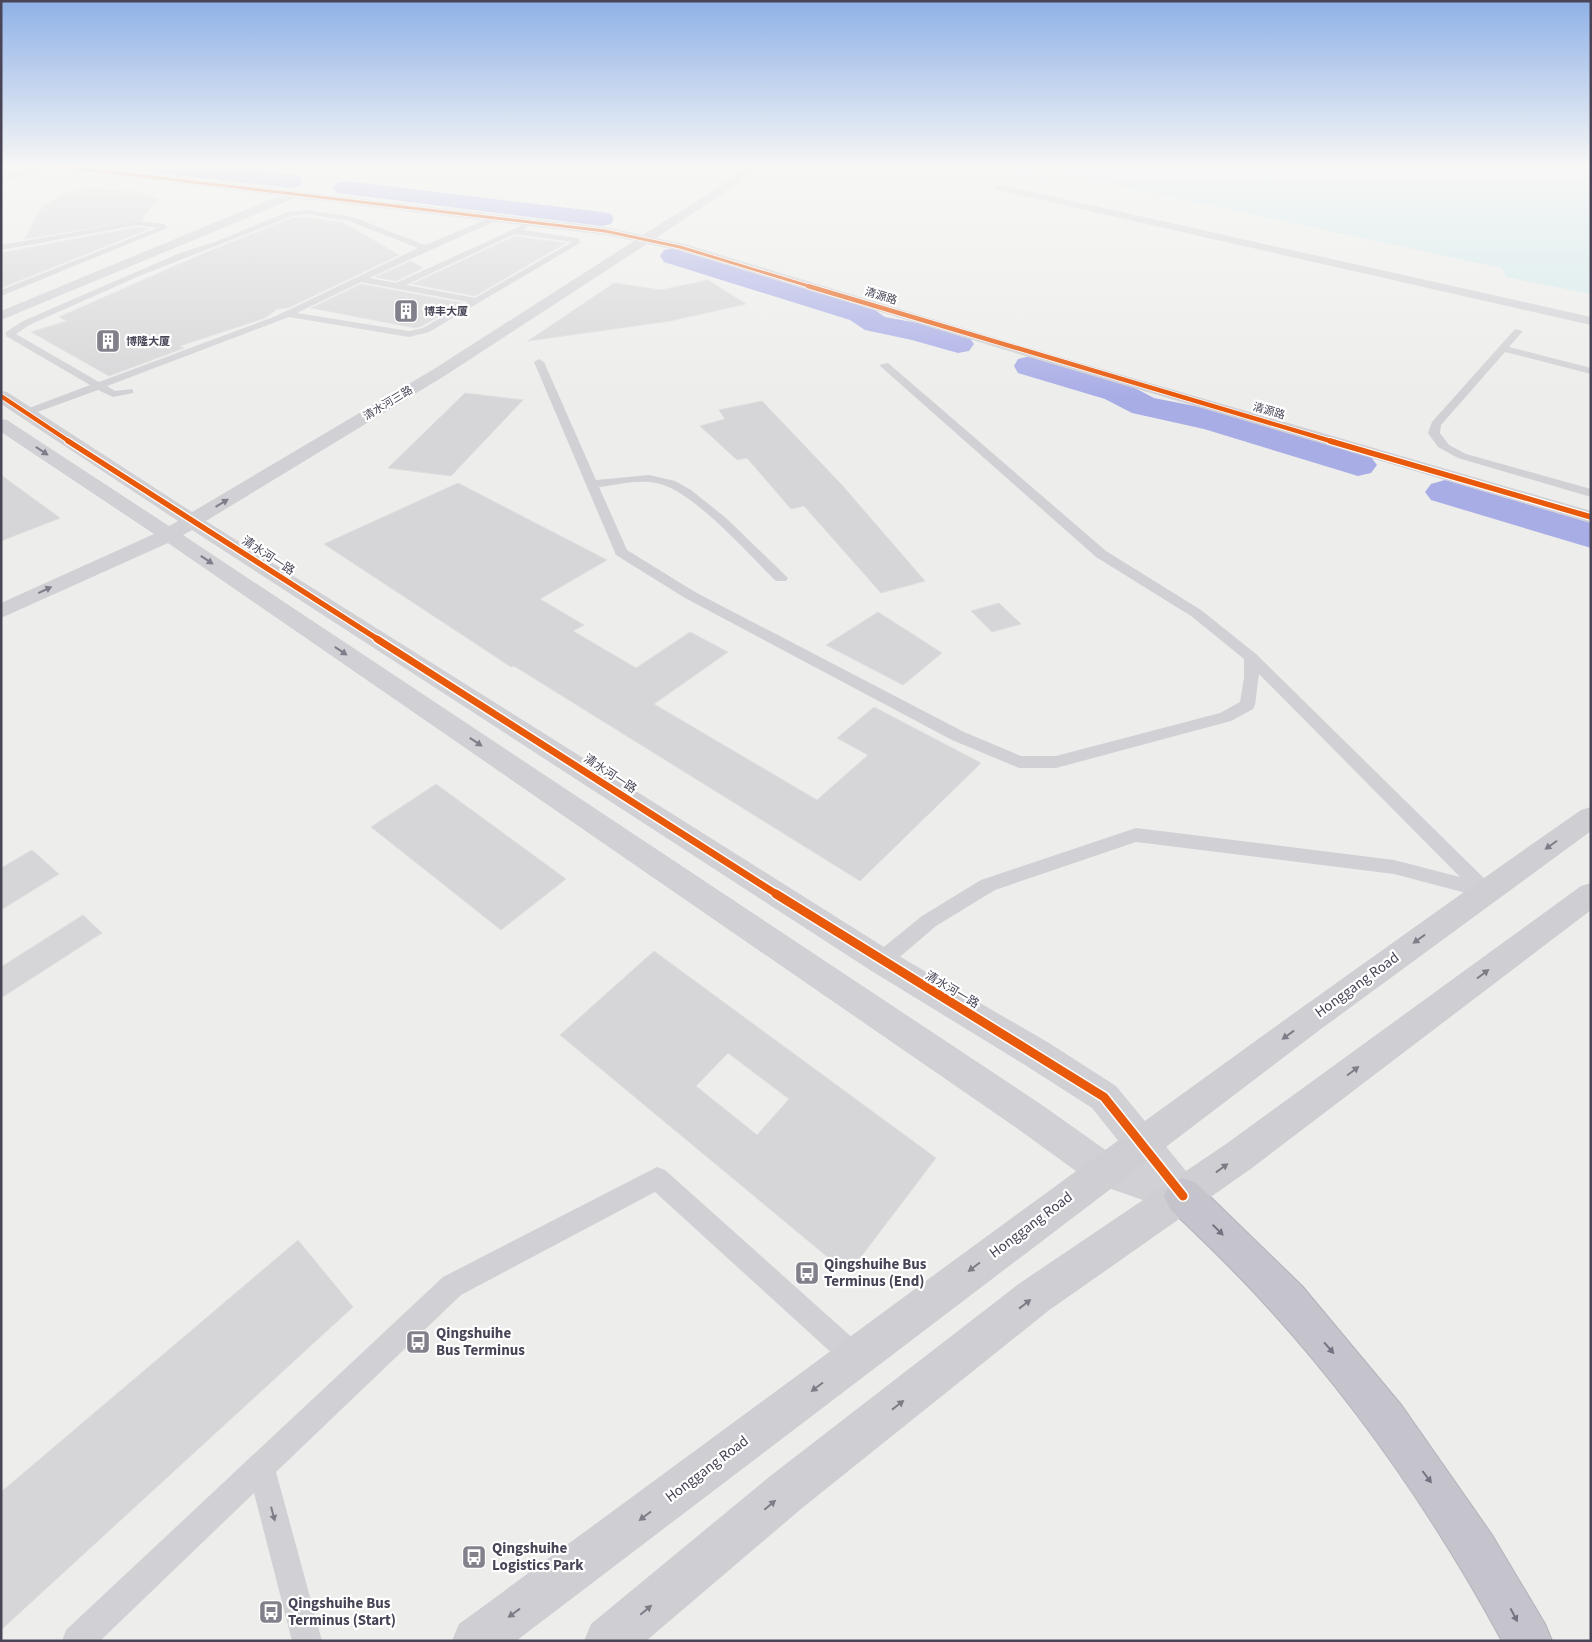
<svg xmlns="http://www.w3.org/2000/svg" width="1592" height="1642" font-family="'Source Sans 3','Noto Sans SC',sans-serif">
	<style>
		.green { fill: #d2e9eb }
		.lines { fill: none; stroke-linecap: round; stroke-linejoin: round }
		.river { fill: #a9ade6; fill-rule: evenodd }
		.building { fill: #d6d6d8; stroke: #dfdedf; fill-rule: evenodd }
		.trunk-casing { stroke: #b4b2bb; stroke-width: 2 }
		.service { fill: #d1d0d4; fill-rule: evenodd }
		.minor { fill: #d1d0d4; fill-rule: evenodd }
		.tertiary { fill: #d1d0d4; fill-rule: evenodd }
		.secondary { fill: #cfced2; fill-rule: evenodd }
		.trunk { fill: #c5c3cb; fill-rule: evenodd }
		.cycleway-far4-casing { stroke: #fff; stroke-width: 4.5 }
		.cycleway-far3-casing { stroke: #fff; stroke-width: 6 }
		.cycleway-far2-casing { stroke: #fff; stroke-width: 8 }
		.cycleway-far1-casing { stroke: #fff; stroke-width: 10 }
		.cycleway-casing { stroke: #fff; stroke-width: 12 }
		.cycleway-far4 { stroke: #e8590c; stroke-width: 3 }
		.cycleway-far3 { stroke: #e8590c; stroke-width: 4.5 }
		.cycleway-far2 { stroke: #e8590c; stroke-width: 5.5 }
		.cycleway-far1 { stroke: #e8590c; stroke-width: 7 }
		.cycleway { stroke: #e8590c; stroke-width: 9 }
		.oneway { fill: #7f7d89 }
		.oneway2 { fill: #7f7c88 }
		.oneway3 { fill: #747180 }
		.labels { text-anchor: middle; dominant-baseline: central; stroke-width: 4.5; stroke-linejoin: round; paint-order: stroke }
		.far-street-label { font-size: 11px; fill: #494557; stroke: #fff }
		.far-poi-label { font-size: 11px; font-weight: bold; fill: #494557; stroke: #fff; text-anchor: start }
		.street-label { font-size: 12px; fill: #494557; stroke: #fff }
		.near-street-label { font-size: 15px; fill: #494557; stroke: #fff }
		.near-poi-label { font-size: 15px; font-weight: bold; fill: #494557; stroke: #fff; text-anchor: start }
	</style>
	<rect width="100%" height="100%" fill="#ededec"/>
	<g class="green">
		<path d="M 980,166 L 1018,166 L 1061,182 L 1022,177 Z"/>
		<path d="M 1025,166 L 1591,166 L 1591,294 L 1506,277 L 1502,268 Z"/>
	</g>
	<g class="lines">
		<g class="river">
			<path d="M 147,166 L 217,166 L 292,174 L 300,176 L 303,181 L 300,186 L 292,188 L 158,173 L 150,171 Z"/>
			<path d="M 345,181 L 602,212 L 611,214 L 614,219 L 611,224 L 602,226 L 337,193 L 333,188 L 337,183 Z"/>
			<path d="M 673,248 L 872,308 L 885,317 L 918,323 L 969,337 L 974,344 L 969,351 L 958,353 L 912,340 L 865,330 L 850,320 L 664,262 L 660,256 L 664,250 Z"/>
			<path d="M 1030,356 L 1129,385 L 1154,398 L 1225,412 L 1371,457 L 1377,465 L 1371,473 L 1358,476 L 1204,429 L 1132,413 L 1105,399 L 1018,373 L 1014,366 L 1018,359 Z"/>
			<path d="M 1445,480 L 1591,523 L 1591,548 L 1431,500 L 1425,492 L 1431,484 Z"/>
		</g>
	</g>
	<g class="building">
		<path d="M 88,188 L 138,192 L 159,199 L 142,217 L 144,220 L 24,239 L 42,207 L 61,196 Z"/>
		<path d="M 301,217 L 342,222 L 399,255 L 288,308 L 277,309 L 265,318 L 180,346 L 184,348 L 109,376 L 31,332 L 67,321 L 59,317 L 204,253 L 292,218 Z"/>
		<path d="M 138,227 L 149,229 L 1,288 L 1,253 Z"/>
		<path d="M 515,236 L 566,243 L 475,296 L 412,284 Z"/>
		<path d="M 411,261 L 423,268 L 396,281 L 375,277 Z"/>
		<path d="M 708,280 L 746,304 L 670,321 L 528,341 L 614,283 L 661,290 Z"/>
		<path d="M 361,284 L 463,303 L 422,326 L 415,328 L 311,308 Z"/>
		<path d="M 465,393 L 523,400 L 451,476 L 388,468 Z"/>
		<path d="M 762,401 L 842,485 L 925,581 L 881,593 L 804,506 L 791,509 L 747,458 L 737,460 L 700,426 L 725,419 L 719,410 Z"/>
		<path d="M 1,475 L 60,518 L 1,541 Z"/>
		<path d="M 458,483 L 607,560 L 540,599 L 584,625 L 573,631 L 636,668 L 690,632 L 728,652 L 654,704 L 817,800 L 868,755 L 837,738 L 874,707 L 981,763 L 860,881 L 514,666 L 511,667 L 324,544 Z"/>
		<path d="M 999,603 L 1021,624 L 992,632 L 971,611 Z"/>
		<path d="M 878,612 L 942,653 L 903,685 L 826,645 Z"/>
		<path d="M 436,784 L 566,879 L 501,930 L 371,827 Z"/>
		<path d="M 32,850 L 59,874 L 1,910 L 1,868 Z"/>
		<path d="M 83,915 L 102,933 L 1,998 L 1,967 Z"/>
		<path d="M 654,951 L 936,1158 L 848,1274 L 560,1035 ZM 728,1053 L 789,1099 L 757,1135 L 696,1086 Z"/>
		<path d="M 298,1240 L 353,1307 L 1,1630 L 1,1492 Z"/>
	</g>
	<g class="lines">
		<defs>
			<path id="trunk" d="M 1183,1178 L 1196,1183 L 1302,1286 L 1402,1406 L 1492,1535 L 1545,1624 L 1552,1641 L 1502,1641 C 1436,1519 1355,1402 1261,1300 C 1232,1268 1201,1239 1170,1209 L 1164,1196 L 1170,1183 Z"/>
		</defs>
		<use href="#trunk" class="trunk-casing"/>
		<g class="service">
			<path d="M 307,210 L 353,217 L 425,245 L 495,216 L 502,218 L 369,278 L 396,283 L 523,225 L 527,227 L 523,230 L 576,238 L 579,238 L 580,243 L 429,332 L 409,337 L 289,317 L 107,386 L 115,391 L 133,389 L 133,393 L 113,397 L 98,390 L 32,414 L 24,414 L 24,410 L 90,385 L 6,336 L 6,332 L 23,321 L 180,253 L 215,242 L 287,212 ZM 307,214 L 348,221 L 418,248 L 276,316 L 99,382 L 16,334 L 29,325 L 137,277 L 292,216 ZM 515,234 L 572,242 L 475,298 L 406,285 ZM 361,282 L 468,302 L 423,328 L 409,331 L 297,313 Z"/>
			<path d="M 138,221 L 164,224 L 167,228 L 1,296 L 1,290 L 157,228 L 138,225 L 1,250 L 1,245 Z"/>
			<path d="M 1515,329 L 1523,331 L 1509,347 L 1591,368 L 1591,374 L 1505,352 L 1441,425 L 1440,433 L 1449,445 L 1466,454 L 1591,489 L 1591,497 L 1458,458 L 1438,447 L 1428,433 L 1432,422 Z"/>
			<path d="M 539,359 L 544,362 L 596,480 L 649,475 L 675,481 L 691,490 L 726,518 L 788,578 L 786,581 L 776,581 C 749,555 692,489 656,483 C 638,479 617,485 599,487 L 627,550 L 695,592 L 964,732 L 1021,756 L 1056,756 L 1220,713 L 1240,702 L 1244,678 L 1244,659 L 1191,616 L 1096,557 L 879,365 L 888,363 L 1106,551 L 1201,610 L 1256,654 L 1492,886 L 1494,891 L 1492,896 L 1485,898 L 1394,874 L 1136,842 L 995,890 L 936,926 L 888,967 L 881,969 L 874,967 L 871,961 L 874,955 L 922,916 L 981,880 L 1136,828 L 1394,860 L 1460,877 L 1259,674 L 1255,705 L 1253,709 L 1231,721 L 1056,768 L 1019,768 L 952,740 L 685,598 L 616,555 L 534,362 Z"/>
			<path d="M 657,1167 L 665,1170 L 865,1349 L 869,1358 L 865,1367 L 856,1371 L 847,1367 L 655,1192 L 461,1295 L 276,1472 L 322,1641 L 292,1641 L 254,1493 L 100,1641 L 62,1641 L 66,1630 L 443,1277 Z"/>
		</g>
		<g class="minor">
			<path d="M 39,166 L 56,166 L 55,168 L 1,182 L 1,176 Z"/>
			<path d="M 1001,185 L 1591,317 L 1591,325 L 997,190 L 995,188 Z"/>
		</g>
		<path class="tertiary" d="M 53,166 L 84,166 L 605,227 L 643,235 L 752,166 L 764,166 L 656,238 L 685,244 L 1012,343 L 1591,511 L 1591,523 L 1002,349 L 677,250 L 647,244 L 446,375 L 206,521 L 892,952 L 1049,1043 L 1116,1086 L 1196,1183 L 1202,1196 L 1196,1209 L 1183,1214 L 1091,1182 L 1018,1129 L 168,543 L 1,618 L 1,603 L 154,534 L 1,432 L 1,419 L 7,420 L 169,526 L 178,521 L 1,404 L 1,391 L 7,392 L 192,512 L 434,369 L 634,241 L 605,235 L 295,198 L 1,320 L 1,311 L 279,196 L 58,169 ZM 192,530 L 870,970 L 1025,1065 L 1092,1108 L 1136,1163 L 1114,1156 L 1042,1105 L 183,535 Z"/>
		<g class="secondary">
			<path d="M 1591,807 L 1591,831 L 1321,1029 L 516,1641 L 452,1641 L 459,1624 C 832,1351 1202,1074 1581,810 Z"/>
			<path d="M 1591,883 L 1591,910 L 1252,1168 L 1048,1311 L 801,1509 L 646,1641 L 584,1641 L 591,1624 L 769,1477 L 1020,1283 L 1226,1144 L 1581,886 Z"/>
		</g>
		<use href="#trunk" class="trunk"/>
		<defs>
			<path id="cycleway-far4" d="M 58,166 L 605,231 L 680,247 L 812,287"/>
			<g id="cycleway-far3">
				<path d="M 808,286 L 1334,442"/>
				<path d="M 1,396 L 70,442"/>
			</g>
			<g id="cycleway-far2">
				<path d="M 68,441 L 379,640"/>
				<path d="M 1330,441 L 1591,517"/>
			</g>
			<path id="cycleway-far1" d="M 377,639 L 778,895"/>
			<path id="cycleway" d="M 776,894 L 1104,1097 L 1183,1196"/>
		</defs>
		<use href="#cycleway-far4" class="cycleway-far4-casing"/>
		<use href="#cycleway-far3" class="cycleway-far3-casing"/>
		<use href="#cycleway-far2" class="cycleway-far2-casing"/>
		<use href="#cycleway-far1" class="cycleway-far1-casing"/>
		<use href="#cycleway" class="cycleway-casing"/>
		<use href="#cycleway-far4" class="cycleway-far4"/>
		<use href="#cycleway-far3" class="cycleway-far3"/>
		<use href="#cycleway-far2" class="cycleway-far2"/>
		<use href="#cycleway-far1" class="cycleway-far1"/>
		<use href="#cycleway" class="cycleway"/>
	</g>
	<defs><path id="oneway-solid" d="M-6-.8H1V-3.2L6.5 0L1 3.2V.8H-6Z" transform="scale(1.25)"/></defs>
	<g class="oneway">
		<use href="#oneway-solid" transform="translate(42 451) rotate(34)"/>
		<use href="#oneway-solid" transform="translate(222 503) rotate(-31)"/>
		<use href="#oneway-solid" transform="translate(207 560) rotate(34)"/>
		<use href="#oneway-solid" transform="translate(45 590) rotate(-25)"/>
		<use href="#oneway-solid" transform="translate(341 651) rotate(34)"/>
		<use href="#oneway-solid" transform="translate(476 742) rotate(34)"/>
		<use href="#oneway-solid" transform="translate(273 1514) rotate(75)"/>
	</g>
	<g class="oneway2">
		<use href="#oneway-solid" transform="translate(1551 845) rotate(145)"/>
		<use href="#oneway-solid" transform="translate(1419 939) rotate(144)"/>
		<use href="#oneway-solid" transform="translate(1483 974) rotate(-37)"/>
		<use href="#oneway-solid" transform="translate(1288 1035) rotate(144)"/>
		<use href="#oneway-solid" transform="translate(1353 1071) rotate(-37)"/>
		<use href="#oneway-solid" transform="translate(1222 1168) rotate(-36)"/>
		<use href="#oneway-solid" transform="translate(974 1267) rotate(143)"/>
		<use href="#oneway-solid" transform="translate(1025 1304) rotate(-38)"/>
		<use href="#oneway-solid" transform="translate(817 1387) rotate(143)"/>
		<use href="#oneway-solid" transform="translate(898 1405) rotate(-38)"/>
		<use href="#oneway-solid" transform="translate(770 1505) rotate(-40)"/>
		<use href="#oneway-solid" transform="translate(645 1516) rotate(143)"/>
		<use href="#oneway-solid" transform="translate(646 1610) rotate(-40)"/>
		<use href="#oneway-solid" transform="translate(514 1613) rotate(144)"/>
	</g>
	<g class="oneway3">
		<use href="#oneway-solid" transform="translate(1218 1230) rotate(44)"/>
		<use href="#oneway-solid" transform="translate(1329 1348) rotate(49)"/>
		<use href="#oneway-solid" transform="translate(1427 1477) rotate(53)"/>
		<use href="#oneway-solid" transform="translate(1514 1615) rotate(62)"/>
	</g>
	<linearGradient id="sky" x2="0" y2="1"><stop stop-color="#8fb1e7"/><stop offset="0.42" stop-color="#f7f7f6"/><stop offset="1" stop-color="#f7f7f6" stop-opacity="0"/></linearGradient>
	<rect width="1592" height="396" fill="url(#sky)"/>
	<defs>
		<symbol id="building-square" viewBox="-11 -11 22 22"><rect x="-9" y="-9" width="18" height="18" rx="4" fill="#82808b" stroke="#fff"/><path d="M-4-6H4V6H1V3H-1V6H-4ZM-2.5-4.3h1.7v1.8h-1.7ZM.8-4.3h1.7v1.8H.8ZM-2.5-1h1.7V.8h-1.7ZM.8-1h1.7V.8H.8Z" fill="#fff"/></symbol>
		<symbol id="bus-square" viewBox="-11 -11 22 22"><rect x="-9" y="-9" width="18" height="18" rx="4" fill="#82808b" stroke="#fff"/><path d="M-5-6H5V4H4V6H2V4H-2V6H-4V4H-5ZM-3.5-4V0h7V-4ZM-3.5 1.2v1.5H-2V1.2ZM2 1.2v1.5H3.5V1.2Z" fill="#fff"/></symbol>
	</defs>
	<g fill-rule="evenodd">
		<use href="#building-square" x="392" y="297" width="28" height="28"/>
		<use href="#building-square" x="94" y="327" width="28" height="28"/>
		<use href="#bus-square" x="793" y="1259" width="28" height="28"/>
		<use href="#bus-square" x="404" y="1328" width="28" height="28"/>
		<use href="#bus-square" x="460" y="1543" width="28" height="28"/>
		<use href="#bus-square" x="257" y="1598" width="28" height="28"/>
	</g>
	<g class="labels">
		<g class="far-street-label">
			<text transform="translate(881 296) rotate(17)">清源路</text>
			<text transform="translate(388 403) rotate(-31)">清水河三路</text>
			<text transform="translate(1269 411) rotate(16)">清源路</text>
		</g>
		<g class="far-poi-label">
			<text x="424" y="311">博丰大厦</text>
			<text x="126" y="341">博隆大厦</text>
		</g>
		<g class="street-label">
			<text transform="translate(268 556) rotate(33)">清水河一路</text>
			<text transform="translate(610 774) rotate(33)">清水河一路</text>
			<text transform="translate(952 990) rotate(31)">清水河一路</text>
		</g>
		<g class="near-street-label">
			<text transform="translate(1357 985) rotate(-36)">Honggang Road</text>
			<text transform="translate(1031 1225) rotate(-37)">Honggang Road</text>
			<text transform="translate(707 1469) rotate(-37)">Honggang Road</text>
		</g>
		<g class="near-poi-label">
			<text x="824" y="1264">Qingshuihe Bus<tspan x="824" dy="17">Terminus (End)</tspan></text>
			<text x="436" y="1333">Qingshuihe<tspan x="436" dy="17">Bus Terminus</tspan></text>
			<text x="492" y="1548">Qingshuihe<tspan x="492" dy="17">Logistics Park</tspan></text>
			<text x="288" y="1603">Qingshuihe Bus<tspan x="288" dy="17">Terminus (Start)</tspan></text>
		</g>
	</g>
	<rect width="1592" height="1642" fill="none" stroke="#494557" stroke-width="5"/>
</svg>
